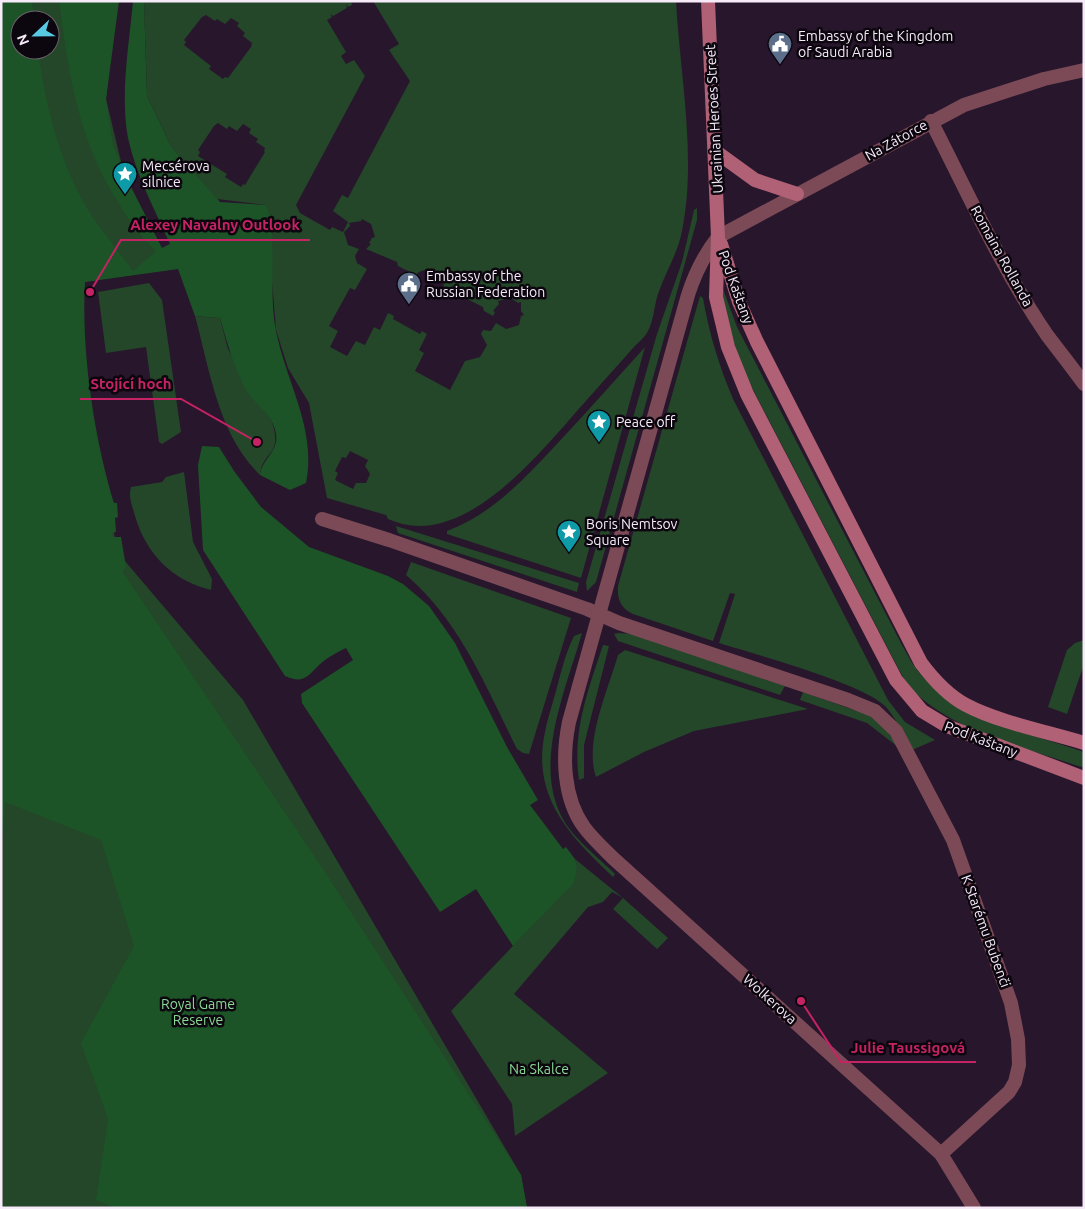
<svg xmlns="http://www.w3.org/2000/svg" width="1085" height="1209" font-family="Ubuntu,sans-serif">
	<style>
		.green { fill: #244629; fill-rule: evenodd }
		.forest { fill: #1c5427 }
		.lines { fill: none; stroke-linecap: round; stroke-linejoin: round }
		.minor { stroke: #7b4a56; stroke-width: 14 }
		.tertiary { stroke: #7b4a56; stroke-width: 14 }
		.secondary { stroke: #b06175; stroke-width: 14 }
		.labels { text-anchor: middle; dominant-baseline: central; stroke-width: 5; stroke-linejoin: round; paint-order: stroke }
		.poi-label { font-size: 14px; fill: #f7ebfa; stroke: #0c060e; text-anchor: start }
		.street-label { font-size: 14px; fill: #f7ebfa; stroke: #0c060e }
		.park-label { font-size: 14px; fill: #8ad995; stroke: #0c060e }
		.leader { fill: none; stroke: #c52363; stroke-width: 2 }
		.callout-dot { fill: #c52363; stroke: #0c060e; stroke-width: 2 }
		.callout-label { font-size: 15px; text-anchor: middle; font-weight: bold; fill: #c52363; stroke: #0c060e; stroke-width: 5; stroke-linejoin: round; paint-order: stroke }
	</style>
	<rect width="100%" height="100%" fill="#28162c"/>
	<g class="green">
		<path d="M 1,1 L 117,1 L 106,99 L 123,170 L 167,270 L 84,282 L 82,399 L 119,554 L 243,700 L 521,1175 L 527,1208 L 1,1208 ZM 20,20 L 50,20 L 50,50 L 20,50 Z"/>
		<path d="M 144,1 L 351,1 L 352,5 L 348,7 L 346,4 L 347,8 L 333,16 L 330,14 L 332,17 L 327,20 L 346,52 L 341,56 L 346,64 L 354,60 L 365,76 L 296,205 L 300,213 L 330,230 L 332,227 L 343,232 L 348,222 L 333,211 L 342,195 L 348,198 L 410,81 L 389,50 L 399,44 L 373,1 L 676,1 C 680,75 697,158 682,231 C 678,253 665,273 658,294 C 654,306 654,320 648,331 C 645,337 638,343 633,348 C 620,363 606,378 593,393 C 548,442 466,555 388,519 L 386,515 L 327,498 L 309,403 L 288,368 L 276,330 L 266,205 L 217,199 L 171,146 L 147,96 ZM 206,15 L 215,21 L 217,19 L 225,24 L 231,18 L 239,23 L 237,26 L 245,33 L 243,36 L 252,43 L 251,47 L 228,78 L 225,77 L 223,79 L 209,69 L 211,66 L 184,45 L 186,42 L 184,40 L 202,17 ZM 218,123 L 227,129 L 229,126 L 237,131 L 243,124 L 251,129 L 249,133 L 258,139 L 256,142 L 265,148 L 264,151 L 265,152 L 245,185 L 243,184 L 241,187 L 225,177 L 227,174 L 198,156 L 200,152 L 198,150 L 214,126 ZM 362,219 L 371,224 L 375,237 L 372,238 L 369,243 L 371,244 L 366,249 L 397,262 L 398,266 L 416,275 C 425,263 446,276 444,290 L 461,299 L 465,298 L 483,307 L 484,311 L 493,316 L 495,312 L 493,311 L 499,304 L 498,301 L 511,298 L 518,303 L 521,302 L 521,311 L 524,315 L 521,316 L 519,325 L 506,329 L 496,323 L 491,331 L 483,330 L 481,334 L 487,345 L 480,357 L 465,361 L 450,390 L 415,371 L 424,353 L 419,350 L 427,334 L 422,331 L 420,334 L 393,319 L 394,316 L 388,313 L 380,330 L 374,327 L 365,345 L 356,341 L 347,356 L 330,347 L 338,331 L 329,326 L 350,288 L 355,290 L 367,269 L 357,263 L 355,256 L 359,249 L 348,245 L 344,232 L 350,226 L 349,223 L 361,221 ZM 350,451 L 368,460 L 365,466 L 370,474 L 366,483 L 356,483 L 353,489 L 335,480 L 338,473 L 335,471 L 342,457 L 346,458 Z"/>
		<path d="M 697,208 L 697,220 L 596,582 L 587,591 L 586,582 L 657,334 L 682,262 L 694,210 Z"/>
		<path d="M 149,283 L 162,300 L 181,432 L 162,444 L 159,442 L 146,347 L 106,353 L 98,292 Z"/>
		<path d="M 719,286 L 722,286 L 737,327 L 902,645 C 908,655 914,668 923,677 C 963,721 1029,733 1084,752 L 1084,766 L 1081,767 C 1021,746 952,732 907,685 L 750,384 L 737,354 Z"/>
		<path d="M 700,296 L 703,298 C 709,333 719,366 733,399 L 888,700 L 905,722 L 935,740 L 912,750 C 904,736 897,720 886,707 C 865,684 754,654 719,643 L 735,594 L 730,593 L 713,641 L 633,614 C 621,608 617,600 618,586 Z"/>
		<path d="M 195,316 L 220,318 L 228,349 L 272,422 C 283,456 263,450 260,475 C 218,434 210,371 195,316 Z"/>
		<path d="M 645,347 L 581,578 L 447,534 L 447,531 C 492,514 523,480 555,446 C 585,414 615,380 645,347 Z"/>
		<path d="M 184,472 L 193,542 L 212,579 L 211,590 C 173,581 146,554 135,516 C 132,505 128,497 131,487 L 162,482 L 166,477 Z"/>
		<path d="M 396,526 L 579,583 L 577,592 L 398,533 Z"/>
		<path d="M 411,562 L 571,618 L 529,754 L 523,753 L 517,749 C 486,687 460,621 406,575 Z"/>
		<path d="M 582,633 C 565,693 527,776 571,831 C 584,847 601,860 615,874 L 613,877 C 570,836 531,797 545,732 C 547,720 551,709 554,698 C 560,677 564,656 574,636 Z"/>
		<path d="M 619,633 L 632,634 L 785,686 L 780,695 L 618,641 L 614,634 Z"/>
		<path d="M 1084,640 L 1084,664 L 1067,714 L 1048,707 L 1067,650 L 1075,643 Z"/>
		<path d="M 603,645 L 609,646 L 584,745 L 584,778 L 579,780 C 572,732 588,690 603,645 Z"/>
		<path d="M 625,650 L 808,709 L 694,731 L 644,752 L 596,777 C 584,742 608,690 618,655 Z"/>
		<path d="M 803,692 L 871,716 L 884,726 L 898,747 L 867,723 L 800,700 Z"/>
		<path d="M 575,859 L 623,898 L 668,938 L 657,949 L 613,909 L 623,898 L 612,892 L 603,902 L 588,907 L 514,994 L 608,1073 L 515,1136 L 512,1104 L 451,1011 L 569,887 L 577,866 Z"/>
	</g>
	<g class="forest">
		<path d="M 1,1 L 32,1 L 34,20 L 20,20 L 20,50 L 38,50 C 45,102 58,156 84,203 C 98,227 117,249 133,271 L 156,251 C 141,238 132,224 121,207 C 77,139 70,79 59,1 L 119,1 L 106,99 L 113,145 L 128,181 L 162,248 L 170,244 C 155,210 136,175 128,138 C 120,94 129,46 133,1 L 144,1 L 147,96 L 171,146 L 220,202 L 266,205 C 268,211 270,217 272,223 C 273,229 272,237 272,243 C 274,272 270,301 276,331 C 286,382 317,429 306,483 L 290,490 L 260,475 C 262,459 279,451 276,434 C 273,414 255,405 246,390 C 234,368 227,342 220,318 L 195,316 L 178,269 L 85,282 C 81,350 94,438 114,503 L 117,503 L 118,517 L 115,518 L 116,532 L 112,533 L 112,537 L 121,537 L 126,567 L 122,571 L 325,872 L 521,1175 L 527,1208 L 116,1208 L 96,1200 L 108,1119 L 81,1043 L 134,946 L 101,840 L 5,802 L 1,847 Z"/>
		<path d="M 202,446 L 219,447 L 234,471 L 261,507 L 309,547 L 388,576 L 403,584 L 429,606 L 455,643 L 507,747 L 538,800 L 530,805 L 563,849 L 566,847 L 575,859 L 577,866 L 574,883 L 513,946 L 476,889 L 440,912 L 302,703 L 301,694 L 353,660 L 346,648 C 338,652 326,658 319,665 C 307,677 303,684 285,676 L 203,550 L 198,465 Z"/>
	</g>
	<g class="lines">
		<g class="minor">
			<path d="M 931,121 C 968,193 1001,268 1047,335 C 1059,351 1072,367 1084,384"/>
			<path d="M 718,237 L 964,105 L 1044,79 L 1084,70"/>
			<path d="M 322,519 L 389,540 L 587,609 L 619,623 L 848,700 L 875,711 L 896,731 L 953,840 L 1011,1003 L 1018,1039 L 1019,1065 L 1015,1082 L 1009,1092 L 941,1154"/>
		</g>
		<path class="tertiary" d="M 718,237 C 704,255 695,273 688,295 L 569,722 C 562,756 563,798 584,827 C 592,838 603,848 613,858 L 941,1154 L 974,1208"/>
		<g class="secondary">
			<path d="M 708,1 L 718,237 L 716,297 L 728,347 L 747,394 L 896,680 L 922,711 L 947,726 L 1084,778"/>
			<path d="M 715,151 L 755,180 L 797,194"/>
			<path d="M 721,244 L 739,302 L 757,342 L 921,663 C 933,679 947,695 966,705 C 998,722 1048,732 1084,743"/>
		</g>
	</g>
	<defs>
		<symbol id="civic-pin" viewBox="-11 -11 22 30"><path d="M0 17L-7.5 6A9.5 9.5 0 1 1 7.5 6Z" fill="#5c6f8a" stroke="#0c060e"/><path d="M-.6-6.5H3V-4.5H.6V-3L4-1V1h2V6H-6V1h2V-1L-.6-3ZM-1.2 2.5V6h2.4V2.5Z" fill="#fff"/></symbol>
		<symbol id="sight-pin" viewBox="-11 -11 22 30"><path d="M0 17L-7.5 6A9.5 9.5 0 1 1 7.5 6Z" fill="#0f9aa8" stroke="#0c060e"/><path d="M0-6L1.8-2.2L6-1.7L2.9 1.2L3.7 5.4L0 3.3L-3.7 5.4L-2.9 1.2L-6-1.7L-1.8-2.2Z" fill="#fff"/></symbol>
	</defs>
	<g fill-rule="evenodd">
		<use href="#civic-pin" x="766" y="30" width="28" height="38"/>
		<use href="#sight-pin" x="111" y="160" width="28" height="38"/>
		<use href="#civic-pin" x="395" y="270" width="28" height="38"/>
		<use href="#sight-pin" x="585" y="408" width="28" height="38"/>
		<use href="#sight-pin" x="555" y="518" width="28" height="38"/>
	</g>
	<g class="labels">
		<g class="poi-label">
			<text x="798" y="36">Embassy of the Kingdom<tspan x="798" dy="16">of Saudi Arabia</tspan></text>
			<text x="142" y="166">Mecsérova<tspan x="142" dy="16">silnice</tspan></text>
			<text x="426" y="276">Embassy of the<tspan x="426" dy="16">Russian Federation</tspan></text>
			<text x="616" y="422">Peace off</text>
			<text x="586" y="524">Boris Nemtsov<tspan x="586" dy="16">Square</tspan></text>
		</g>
		<g class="street-label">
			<text transform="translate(714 119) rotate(-93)">Ukrainian Heroes Street</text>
			<text transform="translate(896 140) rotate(-29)">Na Zátorce</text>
			<text transform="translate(1002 256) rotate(61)">Romaina Rollanda</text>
			<text transform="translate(736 287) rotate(70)">Pod Kaštany</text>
			<text transform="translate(981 739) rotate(21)">Pod Kaštany</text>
			<text transform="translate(986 931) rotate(70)">K Starému Bubenči</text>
			<text transform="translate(770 999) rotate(42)">Wolkerova</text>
		</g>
		<g class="park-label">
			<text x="198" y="1004">Royal Game<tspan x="198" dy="16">Reserve</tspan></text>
			<text x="539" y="1069">Na Skalce</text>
		</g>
	</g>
	<path class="leader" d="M90 292L121 240H310M257 442L181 399H80M801 1001L841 1062H976"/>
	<g class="callout-dot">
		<circle cx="90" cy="292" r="5"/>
		<circle cx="257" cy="442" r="5"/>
		<circle cx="801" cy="1001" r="5"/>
	</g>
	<g class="callout-label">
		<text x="215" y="230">Alexey Navalny Outlook</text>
		<text x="131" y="389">Stojící hoch</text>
		<text x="908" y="1053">Julie Taussigová</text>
	</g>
	<rect width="1085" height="1209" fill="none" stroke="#f7ebfa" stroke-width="5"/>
	<g transform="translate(35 35) rotate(248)"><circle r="24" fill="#0c060e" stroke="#6a626c"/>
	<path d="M0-4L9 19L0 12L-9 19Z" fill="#58c9e3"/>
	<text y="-8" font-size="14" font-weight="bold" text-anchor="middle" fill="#f7ebfa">N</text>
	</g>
</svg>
